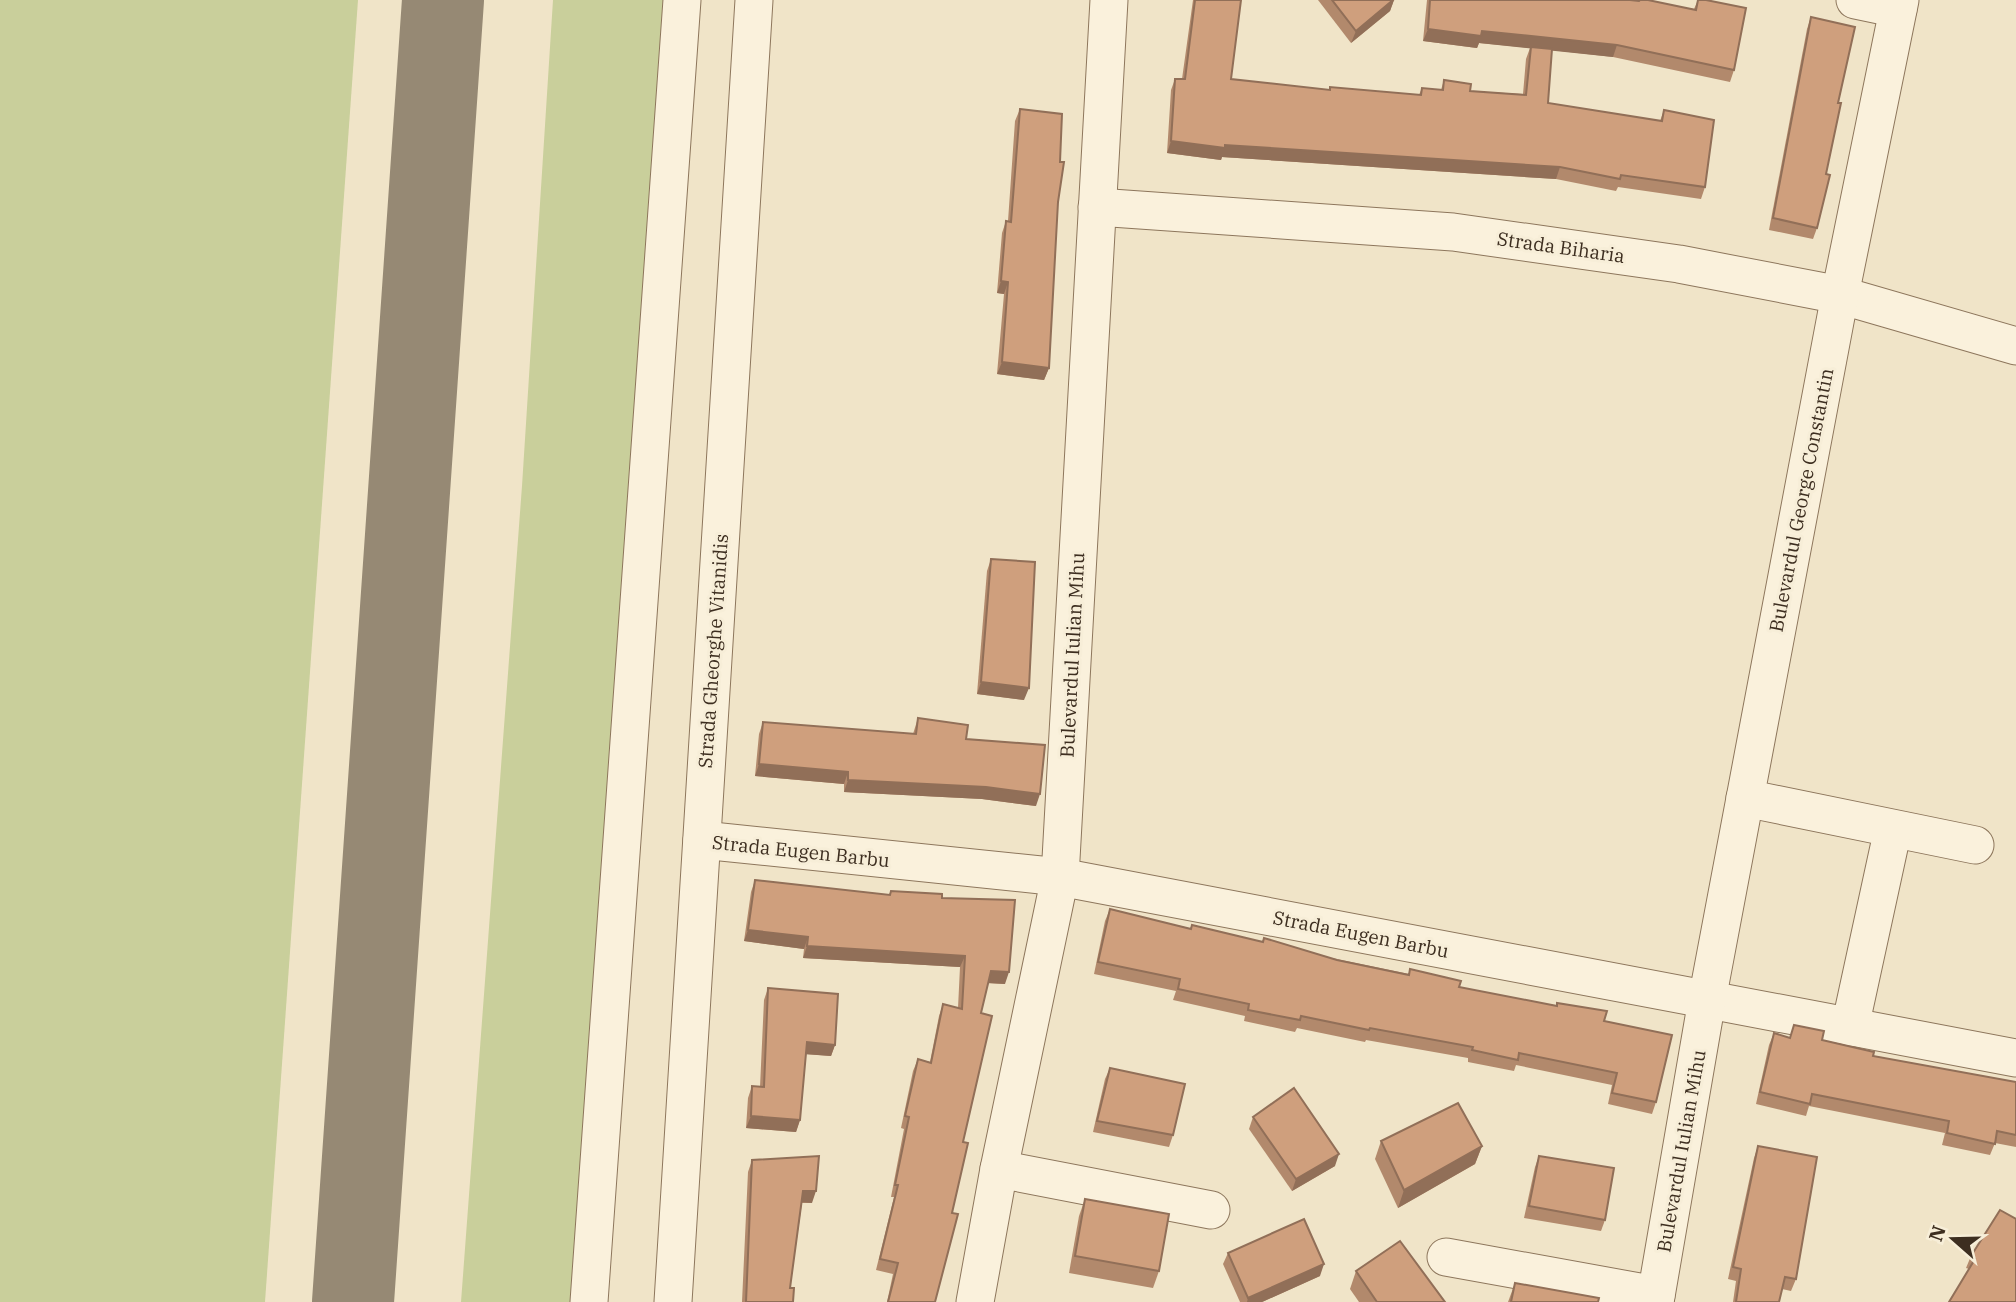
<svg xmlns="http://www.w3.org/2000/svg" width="2016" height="1302" font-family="'IBM Plex Serif',serif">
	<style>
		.green { fill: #c9cf9b }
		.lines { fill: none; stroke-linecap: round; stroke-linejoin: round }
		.taxiway { stroke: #968974; stroke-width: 82 }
		.minor-casing { stroke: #8d765c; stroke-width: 39 }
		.minor { stroke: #faf1dc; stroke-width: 37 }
		.wall { fill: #b2896c }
		.shaded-wall { fill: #916f58 }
		.building { fill: #cf9f7d; stroke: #916f58; stroke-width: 2 }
		.labels { text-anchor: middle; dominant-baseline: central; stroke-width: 6; stroke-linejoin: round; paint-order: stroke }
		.street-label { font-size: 19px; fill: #3d2e20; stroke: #f7eed8 }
	</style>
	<rect width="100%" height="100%" fill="#f0e4c8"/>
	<g class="green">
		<path d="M 0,0 L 358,0 L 265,1302 L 0,1302 Z"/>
		<path d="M 553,0 L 663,0 L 576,1302 L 461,1302 L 522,486 Z"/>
	</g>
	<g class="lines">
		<path class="taxiway" d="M 353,1302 L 443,0"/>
		<defs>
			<g id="minor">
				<path d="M 1855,0 L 1898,9"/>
				<path d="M 1097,207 L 1453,232 L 1679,264 L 1840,295 L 2016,346"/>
				<path d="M 1745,798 L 1975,845"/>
				<path d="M 702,840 L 1060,877 L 2016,1058"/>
				<path d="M 1850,1027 L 1893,829"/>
				<path d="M 999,1169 L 1211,1210"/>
				<path d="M 1446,1257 L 1656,1295"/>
				<path d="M 589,1302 L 682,0"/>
				<path d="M 673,1302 L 754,0"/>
				<path d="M 975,1302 L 999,1169 L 1060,877 L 1109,0"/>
				<path d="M 1655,1302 L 1707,1000 L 1840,295 L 1900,0"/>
			</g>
		</defs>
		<use href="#minor" class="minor-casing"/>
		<use href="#minor" class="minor"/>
	</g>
	<g class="wall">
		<path d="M 1193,0 L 1241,0 L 1231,79 L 1329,90 L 1330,87 L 1419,95 L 1422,88 L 1441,90 L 1444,80 L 1470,91 L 1523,94 L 1526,59 L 1530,48 L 1479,43 L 1477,48 L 1423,41 L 1427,0 L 1630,0 L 1694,9 L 1698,0 L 1734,70 L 1730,82 L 1613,57 L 1551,50 L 1548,103 L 1660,121 L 1664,110 L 1705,187 L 1701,199 L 1618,187 L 1616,191 L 1556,179 L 1222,157 L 1221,160 L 1167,153 L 1171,90 L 1175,79 L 1182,79 Z"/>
		<path d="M 1318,0 L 1394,0 L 1390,11 L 1351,43 Z"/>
		<path d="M 1811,17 L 1838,103 L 1817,228 L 1813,239 L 1769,230 L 1807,29 Z"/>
		<path d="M 1020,109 L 1058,202 L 1049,368 L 1044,380 L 997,374 L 1004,294 L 997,293 L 1002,233 L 1006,221 L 1008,221 L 1015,121 Z"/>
		<path d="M 991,559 L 1024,700 L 977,694 L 987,571 Z"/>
		<path d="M 918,718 L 966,739 L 1036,806 L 982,799 L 844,792 L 844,784 L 755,776 L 759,734 L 763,722 L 913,734 Z"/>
		<path d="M 755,880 L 889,895 L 891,891 L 942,898 L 1005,984 L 988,983 L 981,1013 L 963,1142 L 935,1302 L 887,1302 L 893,1274 L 876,1270 L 894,1197 L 891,1197 L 904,1129 L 901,1128 L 913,1071 L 918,1059 L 930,1062 L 939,1016 L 943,1004 L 958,1008 L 960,967 L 803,958 L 804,949 L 744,941 L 751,892 Z"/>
		<path d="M 1110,909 L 1191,929 L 1409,974 L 1410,969 L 1459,987 L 1604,1021 L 1656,1102 L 1652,1114 L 1608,1104 L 1612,1085 L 1516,1065 L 1514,1071 L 1468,1062 L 1468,1058 L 1366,1040 L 1365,1042 L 1297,1028 L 1295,1032 L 1244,1021 L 1245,1016 L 1173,1000 L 1176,991 L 1094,974 L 1105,921 Z"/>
		<path d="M 768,988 L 835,1045 L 831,1056 L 806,1054 L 800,1120 L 796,1132 L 746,1128 L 748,1098 L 752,1086 L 760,1087 L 764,1000 Z"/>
		<path d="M 1774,1033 L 1789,1038 L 1822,1040 L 1873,1056 L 2016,1082 L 2016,1147 L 1995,1143 L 1990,1155 L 1942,1145 L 1945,1133 L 1809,1106 L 1806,1116 L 1756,1104 L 1769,1045 Z"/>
		<path d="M 1110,1068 L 1173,1135 L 1169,1147 L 1093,1132 L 1105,1079 Z"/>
		<path d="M 1253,1117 L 1335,1166 L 1292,1191 L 1249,1129 Z"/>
		<path d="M 1381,1141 L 1482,1146 L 1475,1164 L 1398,1208 L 1375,1159 Z"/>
		<path d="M 1758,1146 L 1796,1279 L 1791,1291 L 1782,1289 L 1779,1302 L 1733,1302 L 1736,1281 L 1728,1279 L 1754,1158 Z"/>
		<path d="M 1539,1156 L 1605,1220 L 1601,1231 L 1524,1218 L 1535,1167 Z"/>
		<path d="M 752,1160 L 812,1203 L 802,1203 L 790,1288 L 793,1302 L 742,1302 L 748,1172 Z"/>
		<path d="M 1085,1199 L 1159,1271 L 1153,1288 L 1069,1273 L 1079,1216 Z"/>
		<path d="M 2016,1219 L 1969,1269 L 1966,1268 L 1971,1256 Z"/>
		<path d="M 1228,1253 L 1320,1276 L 1262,1302 L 1240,1302 L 1223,1264 Z"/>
		<path d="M 1356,1271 L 1445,1302 L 1359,1302 L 1350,1289 Z"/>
		<path d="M 1515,1283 L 1598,1302 L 1508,1302 Z"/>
	</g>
	<g class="shaded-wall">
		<path d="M 1393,0 L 1394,0 L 1390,11 L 1351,43 L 1356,31 Z"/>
		<path d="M 1428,29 L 1482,31 L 1617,45 L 1613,57 L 1479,43 L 1477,48 L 1423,41 Z"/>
		<path d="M 1171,141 L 1225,145 L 1560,167 L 1556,179 L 1222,157 L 1221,160 L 1167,153 Z"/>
		<path d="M 1001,281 L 1008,282 L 1004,294 L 997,293 Z"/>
		<path d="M 1002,362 L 1049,368 L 1044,380 L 997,374 Z"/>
		<path d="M 981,682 L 1029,688 L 1024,700 L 977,694 Z"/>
		<path d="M 759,764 L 848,772 L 844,784 L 755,776 Z"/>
		<path d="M 848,780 L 986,787 L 1040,794 L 1036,806 L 982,799 L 844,792 Z"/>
		<path d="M 748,930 L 808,937 L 804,949 L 744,941 Z"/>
		<path d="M 807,946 L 965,956 L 960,967 L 803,958 Z"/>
		<path d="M 991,971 L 1009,972 L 1005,984 L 987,983 Z"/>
		<path d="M 807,1042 L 835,1045 L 831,1056 L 803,1054 Z"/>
		<path d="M 751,1116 L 800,1120 L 796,1132 L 746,1128 Z"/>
		<path d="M 1482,1146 L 1475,1164 L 1398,1208 L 1404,1190 Z"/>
		<path d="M 1339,1154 L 1335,1166 L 1292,1191 L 1296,1179 Z"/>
		<path d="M 803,1191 L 816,1191 L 812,1203 L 799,1202 Z"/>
		<path d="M 1324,1264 L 1320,1276 L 1262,1302 L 1247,1302 L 1248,1298 Z"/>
	</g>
	<g class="building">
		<path d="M 1195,0 L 1241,0 L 1231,79 L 1330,90 L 1330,87 L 1421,95 L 1422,88 L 1443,90 L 1444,80 L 1471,84 L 1470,91 L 1526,95 L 1531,47 L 1552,49 L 1548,103 L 1662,121 L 1664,110 L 1714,120 L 1705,187 L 1621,175 L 1620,179 L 1560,167 L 1225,145 L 1225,148 L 1171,141 L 1175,79 L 1185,79 Z"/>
		<path d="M 1332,0 L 1393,0 L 1356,31 Z"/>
		<path d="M 1430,0 L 1630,0 L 1639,1 L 1640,0 L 1648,0 L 1696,10 L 1698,0 L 1706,0 L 1746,8 L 1734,70 L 1617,45 L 1482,31 L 1481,36 L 1428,29 Z"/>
		<path d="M 1811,17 L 1855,27 L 1838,103 L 1841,103 L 1826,174 L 1830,175 L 1817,228 L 1773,218 Z"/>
		<path d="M 1020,109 L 1062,114 L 1060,162 L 1064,162 L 1058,202 L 1049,368 L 1002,362 L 1008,282 L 1001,281 L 1006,221 L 1011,222 Z"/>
		<path d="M 991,559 L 1035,562 L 1029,688 L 981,682 Z"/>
		<path d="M 918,718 L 968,725 L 966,739 L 1045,745 L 1040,794 L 986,787 L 848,780 L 848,772 L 759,764 L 763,722 L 916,734 Z"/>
		<path d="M 755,880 L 890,895 L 891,891 L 942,894 L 942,898 L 1015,900 L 1009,972 L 991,971 L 981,1013 L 992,1016 L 963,1142 L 968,1143 L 952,1213 L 958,1214 L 935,1302 L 888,1302 L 898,1263 L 880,1259 L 898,1185 L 895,1185 L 909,1117 L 905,1116 L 918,1059 L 931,1063 L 943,1004 L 962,1009 L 965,956 L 807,946 L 808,937 L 748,930 Z"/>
		<path d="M 1110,909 L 1191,929 L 1192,925 L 1263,942 L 1264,938 L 1337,960 L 1409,975 L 1410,969 L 1461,981 L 1459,987 L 1557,1006 L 1557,1003 L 1607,1011 L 1604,1021 L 1672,1035 L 1656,1102 L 1612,1093 L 1617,1073 L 1519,1053 L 1518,1060 L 1472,1050 L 1473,1047 L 1370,1028 L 1369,1030 L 1301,1016 L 1300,1020 L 1248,1010 L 1249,1004 L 1178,989 L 1180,979 L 1098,962 Z"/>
		<path d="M 768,988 L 838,994 L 835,1045 L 807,1042 L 800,1120 L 751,1116 L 752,1086 L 764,1087 Z"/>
		<path d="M 1794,1025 L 1824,1031 L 1822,1040 L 1874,1052 L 1873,1056 L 2016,1082 L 2016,1135 L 1997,1131 L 1995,1144 L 1947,1133 L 1949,1121 L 1812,1094 L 1810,1104 L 1760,1092 L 1774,1033 L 1790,1038 Z"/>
		<path d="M 1110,1068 L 1185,1084 L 1173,1135 L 1097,1121 Z"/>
		<path d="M 1294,1088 L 1339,1154 L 1296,1179 L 1253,1117 Z"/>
		<path d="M 1458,1103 L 1482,1146 L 1404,1190 L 1381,1141 Z"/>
		<path d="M 1758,1146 L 1817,1157 L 1796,1279 L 1785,1277 L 1779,1302 L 1736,1302 L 1741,1269 L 1733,1267 Z"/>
		<path d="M 819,1156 L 816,1191 L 803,1191 L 790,1288 L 794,1288 L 793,1302 L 746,1302 L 752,1160 Z"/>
		<path d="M 1539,1156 L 1614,1168 L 1605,1220 L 1529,1206 Z"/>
		<path d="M 1085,1199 L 1169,1214 L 1159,1271 L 1075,1256 Z"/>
		<path d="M 2000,1210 L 2016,1219 L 2016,1302 L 1949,1302 L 1975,1259 L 1971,1256 Z"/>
		<path d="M 1304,1219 L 1324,1264 L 1248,1298 L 1228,1253 Z"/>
		<path d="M 1400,1241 L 1445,1302 L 1377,1302 L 1356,1271 Z"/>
		<path d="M 1515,1283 L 1599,1298 L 1598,1302 L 1511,1302 Z"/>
	</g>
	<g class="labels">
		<g class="street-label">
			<text transform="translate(1561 247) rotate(8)">Strada Biharia</text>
			<text transform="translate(1801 500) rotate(-79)">Bulevardul George Constantin</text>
			<text transform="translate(713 651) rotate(-86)">Strada Gheorghe Vitanidis</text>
			<text transform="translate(1072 655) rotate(-87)">Bulevardul Iulian Mihu</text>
			<text transform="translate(801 851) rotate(6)">Strada Eugen Barbu</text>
			<text transform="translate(1361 934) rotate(11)">Strada Eugen Barbu</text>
			<text transform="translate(1681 1151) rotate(-80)">Bulevardul Iulian Mihu</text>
		</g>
	</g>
	<g transform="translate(1953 1239) rotate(290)" stroke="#f7eed8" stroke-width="5" paint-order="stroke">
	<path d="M0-5L12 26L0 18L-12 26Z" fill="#3d2e20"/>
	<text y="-10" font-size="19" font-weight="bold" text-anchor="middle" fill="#3d2e20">N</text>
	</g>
</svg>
